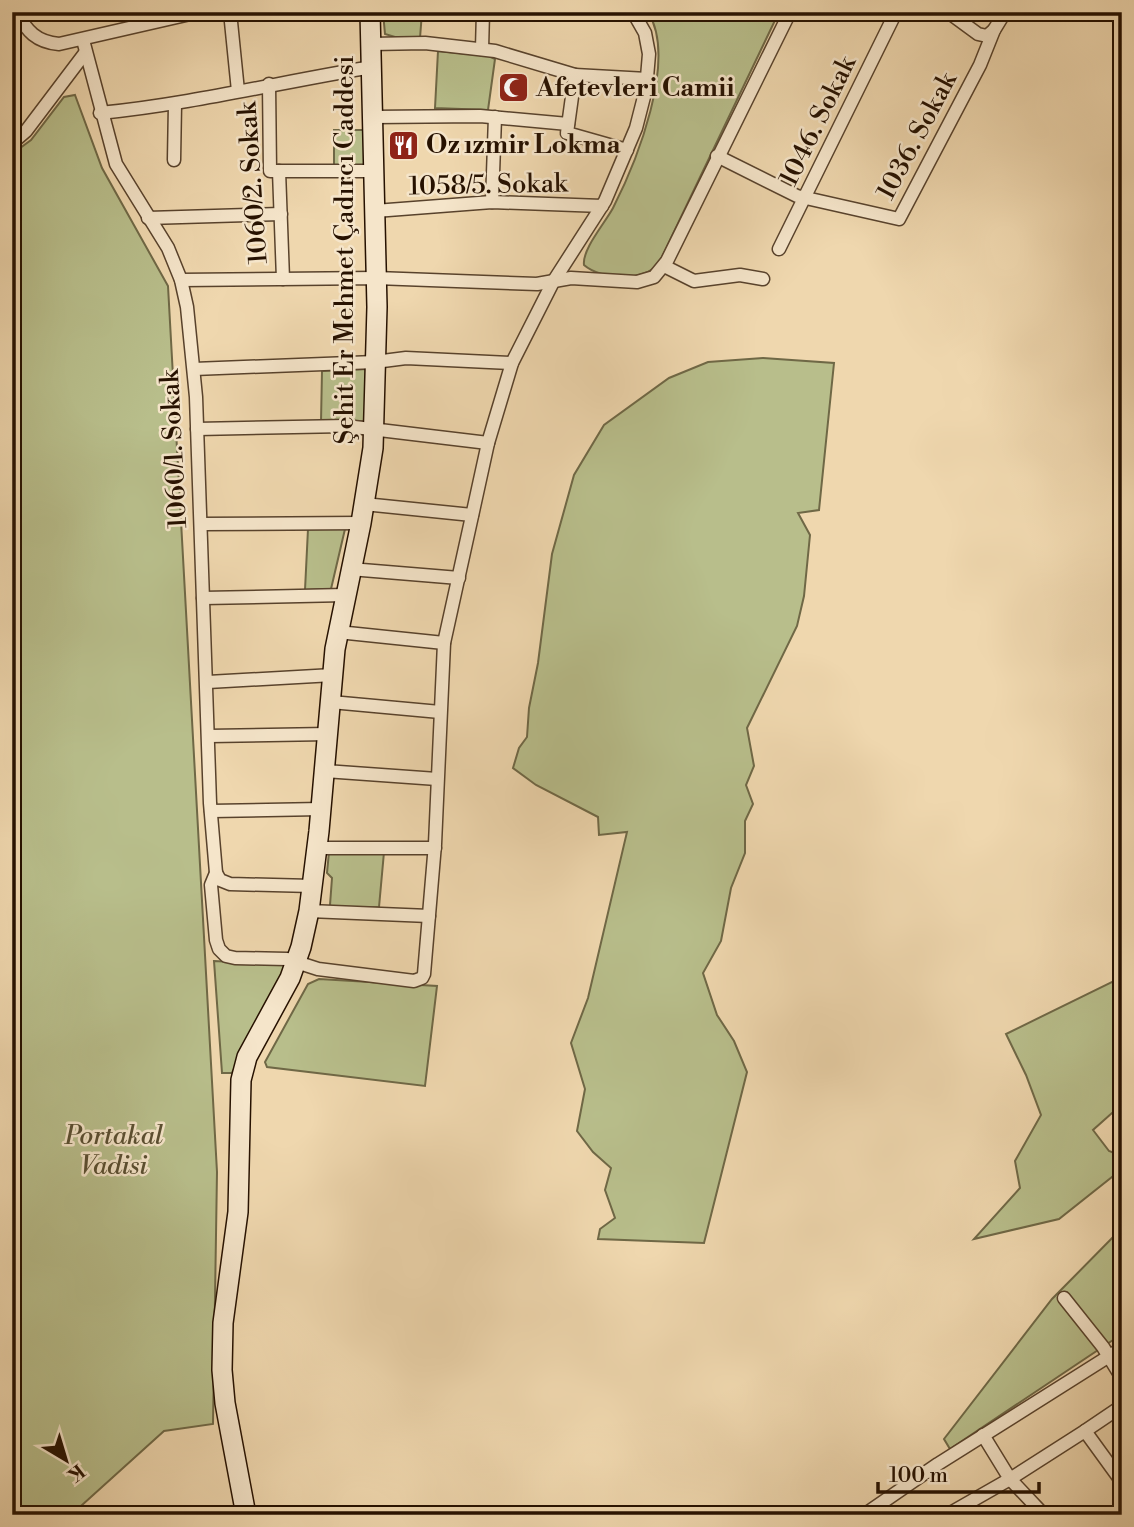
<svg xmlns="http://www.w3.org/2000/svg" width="1134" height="1527" font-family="'Libre Bodoni',serif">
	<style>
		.green { fill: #b8be8b; stroke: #6f6846; stroke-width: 2 }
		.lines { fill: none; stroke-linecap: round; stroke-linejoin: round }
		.street-casing { stroke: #58422c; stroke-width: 15 }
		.secondary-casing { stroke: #261100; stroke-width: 22 }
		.street { stroke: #f5e5ca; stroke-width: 12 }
		.secondary { stroke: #f5e5ca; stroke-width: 19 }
		.labels { text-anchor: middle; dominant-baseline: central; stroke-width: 5; stroke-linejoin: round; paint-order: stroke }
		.poi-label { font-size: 26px; font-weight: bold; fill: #261100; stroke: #f5e5ca; text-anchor: start }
		.street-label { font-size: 26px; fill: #261100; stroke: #f5e5ca }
		.park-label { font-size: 26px; font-style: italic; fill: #594e31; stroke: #f5e5ca }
	</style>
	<rect width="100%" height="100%" fill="#efd7ae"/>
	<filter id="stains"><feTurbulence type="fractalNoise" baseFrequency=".00286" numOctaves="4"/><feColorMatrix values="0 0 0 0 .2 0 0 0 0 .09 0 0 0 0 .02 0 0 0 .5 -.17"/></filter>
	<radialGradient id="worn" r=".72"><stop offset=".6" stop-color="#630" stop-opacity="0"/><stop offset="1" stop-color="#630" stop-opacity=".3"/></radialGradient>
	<g class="green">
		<path d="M 383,12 L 422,12 L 420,38 L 395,37 L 385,34 Z"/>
		<path d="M 648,12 L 779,12 L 659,263 C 645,282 601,280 584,265 C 582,249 605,223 613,208 C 636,163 678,60 648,12 Z"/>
		<path d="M 438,51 L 489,56 L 495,59 L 488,110 L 435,108 Z"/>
		<path d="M 75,95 L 102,168 L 168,286 L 217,1172 L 213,1424 L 164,1431 L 71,1515 L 12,1515 L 12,154 L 31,140 L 64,97 Z"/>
		<path d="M 334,130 L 369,130 L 370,171 L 334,171 Z"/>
		<path d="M 763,358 L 834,363 L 819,510 L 798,513 L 810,535 L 804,596 L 797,626 L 747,728 L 754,766 L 746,785 L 753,804 L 745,821 L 745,853 L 731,888 L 721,941 L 703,973 L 717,1015 L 734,1041 L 747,1072 L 704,1243 L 598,1239 L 600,1229 L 615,1218 L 605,1190 L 611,1168 L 593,1152 L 577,1131 L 585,1089 L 571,1043 L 588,998 L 627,832 L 599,835 L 598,817 L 536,785 L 513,768 L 519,748 L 527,737 L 529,708 L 538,663 L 552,554 L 574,475 L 604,425 L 669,378 L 708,362 Z"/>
		<path d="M 368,369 L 367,421 L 321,422 L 322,371 Z"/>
		<path d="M 308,529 L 345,529 L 331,589 L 305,590 Z"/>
		<path d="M 329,852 L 384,852 L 379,907 L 335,908 L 330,905 L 332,878 L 327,873 Z"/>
		<path d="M 214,961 L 287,965 L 232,1073 L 222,1073 Z"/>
		<path d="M 1122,977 L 1122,1114 L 1112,1113 L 1093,1130 L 1109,1151 L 1122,1156 L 1122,1169 L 1059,1219 L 974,1239 L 1020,1188 L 1015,1161 L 1041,1115 L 1026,1075 L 1006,1034 Z"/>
		<path d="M 319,979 L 437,986 L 425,1086 L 267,1067 L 265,1062 L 308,984 Z"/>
		<path d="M 1122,1228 L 1122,1334 L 950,1449 L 944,1439 L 1052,1299 Z"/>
	</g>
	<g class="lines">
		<defs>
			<g id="street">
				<path d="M 16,12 C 27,31 36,42 59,44 L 199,12"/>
				<path d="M 230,12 L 238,91"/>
				<path d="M 948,12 L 978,34 L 987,36 L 994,30"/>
				<path d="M 83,40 L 116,164 L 168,248 L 181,280 L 187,307 L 196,397 L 210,803 L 216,873 L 211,885 L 216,940 L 219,949 L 226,956 L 235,958 L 287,959 L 318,969 L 414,981 L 422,978 L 424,974 L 435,844 L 444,643 L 474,507 L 488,443 L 512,363 L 553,282 L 605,201 L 636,128 L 646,89 L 649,54 L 645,33 L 633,12"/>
				<path d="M 371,44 L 425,43 L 495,51 L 575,75"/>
				<path d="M 482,49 L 483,12"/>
				<path d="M 269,84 L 270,171 L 374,171"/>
				<path d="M 100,113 C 191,104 281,82 372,67"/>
				<path d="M 373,117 L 480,116 L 568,124"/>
				<path d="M 12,143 L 26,131 L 85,53"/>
				<path d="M 627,150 L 567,133 L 575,75 L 647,79"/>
				<path d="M 717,156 L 797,196 L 899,219 L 980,65 L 994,30 L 1005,12"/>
				<path d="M 174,160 L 175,104"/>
				<path d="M 279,171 L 283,279"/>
				<path d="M 492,202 L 495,117"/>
				<path d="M 375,211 L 492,202 L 602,206"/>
				<path d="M 148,218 L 281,214"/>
				<path d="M 779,249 L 896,12"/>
				<path d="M 664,266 L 694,281 L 740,275 L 763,279"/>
				<path d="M 181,280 L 376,278 L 537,284 L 571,278 L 637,282 L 654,277 L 667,261 L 790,12"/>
				<path d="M 194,369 L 375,362 L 406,358 L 512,363"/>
				<path d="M 197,429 L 346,426 L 488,443"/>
				<path d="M 364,504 L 472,515"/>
				<path d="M 201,524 L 361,523"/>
				<path d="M 350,569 L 459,578"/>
				<path d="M 203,598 L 345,595"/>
				<path d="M 338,632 L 444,643"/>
				<path d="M 208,682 L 333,675"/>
				<path d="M 331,702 L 440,712"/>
				<path d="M 209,736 L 328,734"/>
				<path d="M 325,771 L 437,779"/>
				<path d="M 211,811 L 321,809"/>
				<path d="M 317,848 L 435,848"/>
				<path d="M 216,873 L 220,880 L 230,884 L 312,886"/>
				<path d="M 309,911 L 429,916"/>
				<path d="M 1064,1298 L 1103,1347 L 1122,1378"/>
				<path d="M 1085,1431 L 1122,1406"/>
				<path d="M 864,1515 L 938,1464 L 1122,1348"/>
				<path d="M 947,1515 L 1010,1479 L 983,1435"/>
				<path d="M 1044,1515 L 1010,1479 L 1085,1431 L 1122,1482"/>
			</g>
			<path id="secondary" d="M 246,1515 L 225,1403 L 222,1370 L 223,1323 L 238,1212 L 241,1080 L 247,1057 L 290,978 L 301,947 L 309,911 L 319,831 L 335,649 L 361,523 L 373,448 L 377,307 L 370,12"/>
		</defs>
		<use href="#street" class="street-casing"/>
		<use href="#secondary" class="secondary-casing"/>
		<use href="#street" class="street"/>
		<use href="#secondary" class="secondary"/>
	</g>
	<defs>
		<symbol id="mosque-square" viewBox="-11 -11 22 22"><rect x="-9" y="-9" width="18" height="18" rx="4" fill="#8f2418" stroke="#f5e5ca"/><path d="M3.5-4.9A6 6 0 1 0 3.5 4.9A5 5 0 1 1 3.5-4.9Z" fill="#fff"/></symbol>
		<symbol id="restaurant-square" viewBox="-11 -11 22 22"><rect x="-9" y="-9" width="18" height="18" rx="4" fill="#8f2418" stroke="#f5e5ca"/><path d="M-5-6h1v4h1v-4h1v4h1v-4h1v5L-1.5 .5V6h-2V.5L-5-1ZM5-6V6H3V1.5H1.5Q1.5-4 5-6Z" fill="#fff"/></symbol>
	</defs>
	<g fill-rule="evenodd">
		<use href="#mosque-square" x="496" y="70" width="35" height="35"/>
		<use href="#restaurant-square" x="386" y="128" width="35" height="35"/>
	</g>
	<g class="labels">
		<g class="poi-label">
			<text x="536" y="88">Afetevleri Camii</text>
			<text x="426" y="145">Oz ızmir Lokma</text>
		</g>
		<g class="street-label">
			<text transform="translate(818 121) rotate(-64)">1046. Sokak</text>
			<text transform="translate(917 136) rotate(-62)">1036. Sokak</text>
			<text transform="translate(253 183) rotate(-94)">1060/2. Sokak</text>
			<text transform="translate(488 185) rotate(-1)">1058/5. Sokak</text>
			<text transform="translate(345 250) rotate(-90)">Şehit Er Mehmet Çadırcı Caddesi</text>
			<text transform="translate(174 449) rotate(-93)">1060/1. Sokak</text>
		</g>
		<g class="park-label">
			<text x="114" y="1136">Portakal<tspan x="114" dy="30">Vadisi</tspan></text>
		</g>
	</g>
	<rect width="1134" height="1527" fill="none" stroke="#efd7ae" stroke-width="42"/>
	<rect x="14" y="14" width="1106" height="1499" fill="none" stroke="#261100" stroke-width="3.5"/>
	<rect x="21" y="21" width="1092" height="1485" fill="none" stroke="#261100" stroke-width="2"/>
	<g transform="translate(66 1460) rotate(142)" stroke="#f5e5ca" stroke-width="5" paint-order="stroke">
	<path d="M0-5L12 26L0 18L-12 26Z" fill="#261100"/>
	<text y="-10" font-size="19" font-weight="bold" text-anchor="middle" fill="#261100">K</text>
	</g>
	<path d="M878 1482v10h161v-10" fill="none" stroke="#261100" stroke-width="3.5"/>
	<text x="889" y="1482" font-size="21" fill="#261100" stroke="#f5e5ca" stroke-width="5" paint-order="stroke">100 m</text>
	<rect width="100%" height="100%" filter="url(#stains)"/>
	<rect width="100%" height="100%" fill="url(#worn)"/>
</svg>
